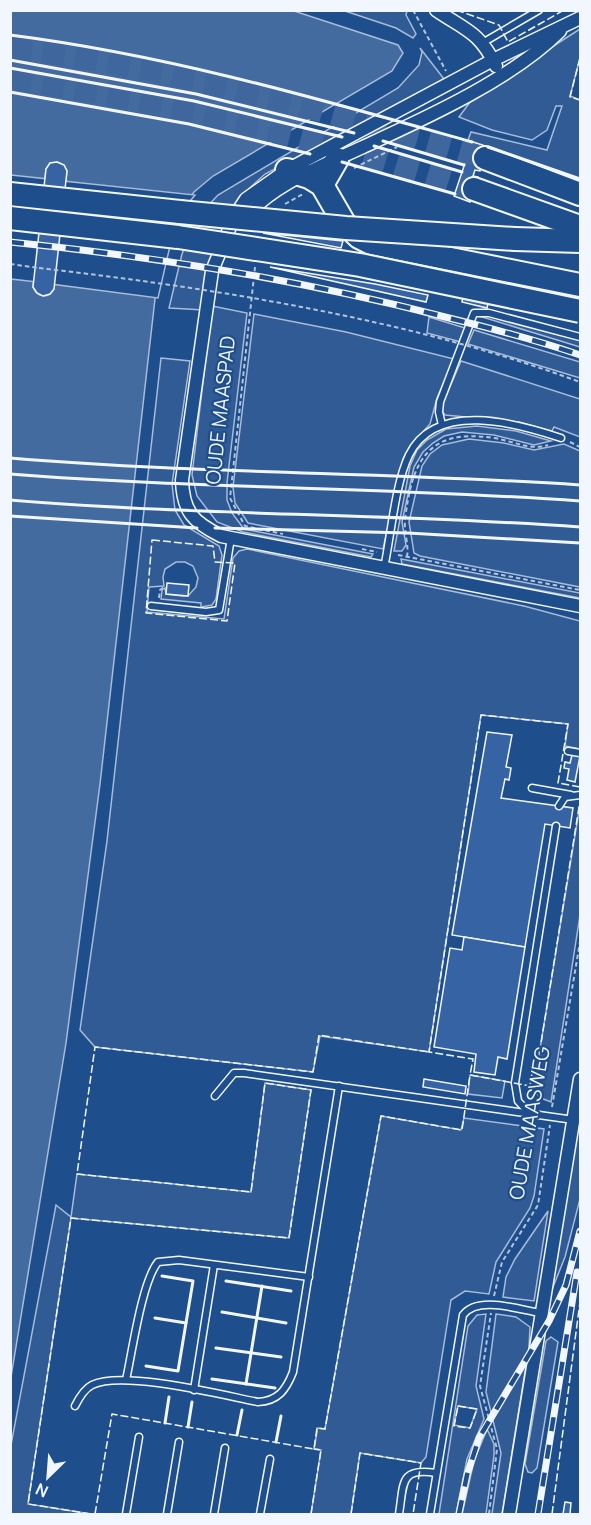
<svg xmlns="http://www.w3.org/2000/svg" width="591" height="1525" font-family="Manrope,sans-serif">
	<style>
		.built { fill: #305b95; stroke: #a8bbd7; stroke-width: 1.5; fill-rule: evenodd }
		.water { fill: #446ba0; stroke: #a8bbd7; stroke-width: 1.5; fill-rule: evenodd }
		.pier { fill: #1f4e8c; stroke: #a8bbd7; stroke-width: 1.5 }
		.building { fill: #3563a3; stroke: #f2f6ff; stroke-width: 1.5 }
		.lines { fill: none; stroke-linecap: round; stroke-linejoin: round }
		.highway-tunnel { stroke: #3f679d; stroke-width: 22; stroke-dasharray: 22 11; stroke-linecap: butt }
		.lane-casing { stroke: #f2f6ff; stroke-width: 9 }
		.street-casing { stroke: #f2f6ff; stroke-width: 15 }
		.highway-casing { stroke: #f2f6ff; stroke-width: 26 }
		.path { stroke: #b3c4dc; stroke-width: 2; stroke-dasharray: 4.5 3; stroke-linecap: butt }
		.lane { stroke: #1f4e8c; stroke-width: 6 }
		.street { stroke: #1f4e8c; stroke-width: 12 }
		.highway { stroke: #1f4e8c; stroke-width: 22 }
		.rail-casing { stroke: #f2f6ff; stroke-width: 7 }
		.rail { stroke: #1f4e8c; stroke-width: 4.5; stroke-dasharray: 14; stroke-linecap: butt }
		.highway-bridge-casing { stroke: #f2f6ff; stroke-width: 26; stroke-linecap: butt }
		.path-bridge { stroke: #b3c4dc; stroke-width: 2; stroke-dasharray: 4.5 3; stroke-linecap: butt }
		.highway-bridge { stroke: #1f4e8c; stroke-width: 22 }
		.fence { stroke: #f2f6ff; stroke-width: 1.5; stroke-dasharray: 8 3; stroke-linecap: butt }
		.wall { stroke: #f2f6ff; stroke-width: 3 }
		.labels { text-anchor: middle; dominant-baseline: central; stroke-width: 4.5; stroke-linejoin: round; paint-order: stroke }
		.street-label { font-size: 20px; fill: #f2f6ff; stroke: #1f4e8c }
	</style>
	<rect width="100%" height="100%" fill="#1f4e8c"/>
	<g class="built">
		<path d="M 345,11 L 407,11 L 406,15 L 416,34 L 413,38 L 396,28 Z"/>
		<path d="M 580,29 L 580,58 L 570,96 L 580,100 L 580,179 L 468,140 L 471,132 L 547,150 L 562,106 L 556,106 L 547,130 L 532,140 L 492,130 L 459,117 L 473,98 Z"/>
		<path d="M 420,48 L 444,79 L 265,174 L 241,196 L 215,244 L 204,310 L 169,308 L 182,254 L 191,232 L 202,212 L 218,195 L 398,88 L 419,65 L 422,52 Z"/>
		<path d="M 212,306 L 247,313 L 227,483 L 227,500 L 232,513 L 244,529 L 373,554 L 371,557 L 243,532 L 217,522 L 197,496 L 192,475 Z"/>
		<path d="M 254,314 L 346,332 L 454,359 L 437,398 L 430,424 L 410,446 L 403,459 L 383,549 L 248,523 L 235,503 L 233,487 Z"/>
		<path d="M 485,315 L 580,340 L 580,347 L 479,316 Z"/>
		<path d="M 429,317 L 465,328 L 461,342 L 427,333 Z"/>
		<path d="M 474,330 L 580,362 L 580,378 L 468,344 Z"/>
		<path d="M 161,358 L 190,361 L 172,484 L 175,510 L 184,525 L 219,546 L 222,555 L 216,599 L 212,605 L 201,607 L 201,603 L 161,599 L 162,590 L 165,588 L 166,594 L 182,596 L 188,596 L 196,587 L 198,578 L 193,566 L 185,562 L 176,562 L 165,569 L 163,577 L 164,586 L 149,587 L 147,612 L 224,619 L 233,558 L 239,551 L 247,549 L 524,606 L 580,621 L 580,749 L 565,746 L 568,724 L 481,715 L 429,1052 L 320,1036 L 313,1072 L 95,1047 L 80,1030 L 107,841 Z"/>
		<path d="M 461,361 L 580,399 L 580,437 L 554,427 L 552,431 L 519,422 L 445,415 L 442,411 L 443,403 Z"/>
		<path d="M 477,426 L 516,431 L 551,441 L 534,445 L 494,435 L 462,432 L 444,436 L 433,443 L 423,452 L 414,467 L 402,522 L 406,545 L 402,551 L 394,551 L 410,466 L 417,450 L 427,440 L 446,429 Z"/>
		<path d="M 469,439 L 504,443 L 534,450 L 564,444 L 580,451 L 580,587 L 420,556 L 414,553 L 409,522 L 422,466 L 430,454 L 442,445 Z"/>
		<path d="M 401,559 L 580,593 L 580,598 L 402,564 Z"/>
		<path d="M 580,805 L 580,915 L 551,1102 L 541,1098 L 530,1086 L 533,1067 L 537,1067 Z"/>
		<path d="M 470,1075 L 505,1081 L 502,1098 L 468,1094 Z"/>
		<path d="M 265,1083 L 311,1090 L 289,1238 L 71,1218 L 28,1504 L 91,1514 L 11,1514 L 11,1445 L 56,1205 L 71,1217 L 77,1174 L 251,1192 Z"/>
		<path d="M 580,1114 L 580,1199 L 565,1257 L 547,1302 Z"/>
		<path d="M 381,1116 L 461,1130 L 464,1118 L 544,1129 L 534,1196 L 530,1208 L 496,1262 L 489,1294 L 465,1291 L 451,1300 L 426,1457 L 421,1463 L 360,1453 L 351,1514 L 311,1514 L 321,1450 L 314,1449 L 317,1432 L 317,1428 L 325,1429 Z"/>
		<path d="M 548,1211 L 534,1301 L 503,1297 L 506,1277 L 515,1259 Z"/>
		<path d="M 486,1314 L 476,1386 L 484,1419 L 467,1459 L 456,1514 L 439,1514 L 468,1326 L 477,1315 ZM 458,1406 L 477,1409 L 470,1428 L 454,1425 Z"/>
		<path d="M 496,1314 L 516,1317 L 530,1327 L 529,1347 L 502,1514 L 492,1514 L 501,1453 L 486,1392 Z"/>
		<path d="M 551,1337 L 558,1342 L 537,1468 L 532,1473 L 528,1472 L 525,1464 L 546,1341 Z"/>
		<path d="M 487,1429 L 494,1444 L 494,1455 L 486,1514 L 462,1514 L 474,1461 Z"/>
	</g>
	<path class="water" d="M 11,11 L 294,11 L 398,45 L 403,53 L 392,71 L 213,176 L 194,192 L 180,210 L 156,290 L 100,784 L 66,1043 L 11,1377 ZM 57,162 L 64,165 L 67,171 L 54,289 C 49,299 37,298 33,287 L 46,169 L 50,163 Z"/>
	<g class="pier">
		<path d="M 11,175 L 48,179 L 37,282 L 11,279 Z"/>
		<path d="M 63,181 L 195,195 L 182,211 L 173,233 L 158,298 L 51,284 Z"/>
	</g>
	<g class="building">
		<path d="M 472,142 L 488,147 L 480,171 L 475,170 L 473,176 L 478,177 L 470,202 L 454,196 Z"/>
		<path d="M 57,162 L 64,165 L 67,171 L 54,289 L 50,294 L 43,296 L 37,293 L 33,287 L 46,169 L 50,163 Z"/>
		<path d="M 263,233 L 305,237 L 343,241 L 341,248 Z"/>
		<path d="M 270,267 L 375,284 L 428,295 L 426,302 Z"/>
		<path d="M 470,276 L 493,282 L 487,308 L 462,302 L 467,277 Z"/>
		<path d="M 167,583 L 189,585 L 188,596 L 166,594 Z"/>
		<path d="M 487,732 L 512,735 L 506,767 L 511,768 L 509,780 L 505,779 L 501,798 L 573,808 L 570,828 L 545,824 L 525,947 L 452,935 Z"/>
		<path d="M 572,755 L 580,756 L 575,782 L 567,780 L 569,769 L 564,768 L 565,762 L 570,763 Z"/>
		<path d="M 464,937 L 525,947 L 507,1059 L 498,1057 L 495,1075 L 474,1072 L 476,1054 L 434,1047 L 450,948 L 462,950 Z"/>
		<path d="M 424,1079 L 466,1086 L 465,1094 L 423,1087 Z"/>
		<path d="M 565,1502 L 571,1503 L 570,1514 L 563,1514 Z"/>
	</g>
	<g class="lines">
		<g class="highway-tunnel">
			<path d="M 10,48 C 172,67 329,112 485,158"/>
			<path d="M 10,78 C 169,103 322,140 474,189"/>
		</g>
		<defs>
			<g id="lane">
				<path d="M 484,42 L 539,10"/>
				<path d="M 442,425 L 439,412 L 440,402 L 474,313 L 489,313 L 580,337"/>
				<path d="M 384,568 C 391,536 395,484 409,455 C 436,400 516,423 561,438"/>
				<path d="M 151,606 L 206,612 L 219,610 L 231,538"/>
				<path d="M 568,751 L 580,753"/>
				<path d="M 532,788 L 571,795"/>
				<path d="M 559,806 L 565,797 L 580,795"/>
				<path d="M 215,1096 L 234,1073 L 244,1073 L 574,1120"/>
				<path d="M 529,1113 L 518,1101 L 515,1083 L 556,826"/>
				<path d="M 126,1380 C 132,1353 142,1281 158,1262 L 179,1260 L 309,1277"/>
				<path d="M 194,1390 L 214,1265"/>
				<path d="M 75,1406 C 79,1398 84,1389 92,1385 C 123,1370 222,1395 258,1402 C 278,1401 286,1390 293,1372 L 339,1086"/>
				<path d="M 126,1514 L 139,1437"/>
				<path d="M 167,1514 L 179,1442"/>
				<path d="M 214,1514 L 225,1448"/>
				<path d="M 260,1514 L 270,1459"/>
				<path d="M 399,1514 C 404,1484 399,1467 436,1473"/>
				<path d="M 430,1514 L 463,1315 C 478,1295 520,1310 541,1313"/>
			</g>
			<g id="street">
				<path d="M 436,10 C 465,30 479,31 496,66"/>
				<path d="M 580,18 L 493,60 L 287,170 L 246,199 L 234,217 L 212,271 L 182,480 C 183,512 193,522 221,536 L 580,606"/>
				<path d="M 242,220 C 274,183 320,167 363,147 C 426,118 512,79 560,31"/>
				<path d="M 509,1514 L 580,1079"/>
			</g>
			<g id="highway">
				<path d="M 485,158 L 580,194"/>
				<path d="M 287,170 L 309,177 L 322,185 L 344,223 L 359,237 L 371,243 L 580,285"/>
				<path d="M 322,185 L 337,159"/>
				<path d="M 474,189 L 580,227"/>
				<path d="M 10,194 L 180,212"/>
				<path d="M 10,218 L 178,237"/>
				<path d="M 515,239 L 580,241"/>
			</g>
		</defs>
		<use href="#lane" class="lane-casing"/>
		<use href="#street" class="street-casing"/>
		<use href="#highway" class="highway-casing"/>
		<g class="path">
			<path d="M 413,10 L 446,71"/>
			<path d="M 354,168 L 397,147"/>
			<path d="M 285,204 L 303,194"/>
			<path d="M 10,264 L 39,268"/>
			<path d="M 255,267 L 230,498 L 245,526 L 283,534"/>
			<path d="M 570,442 L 580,447"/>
			<path d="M 362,549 L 377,552"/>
			<path d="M 398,555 L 580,590"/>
			<path d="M 407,557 C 409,544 404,533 405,520 C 412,460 428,428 494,438 C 513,441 530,451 548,445"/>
			<path d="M 159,598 L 160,590 L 164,587"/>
			<path d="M 552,1107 L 580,942"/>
			<path d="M 494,1296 L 502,1262 L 538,1205 L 550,1125"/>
			<path d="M 489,1514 L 497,1449 L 480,1386 L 491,1313"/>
		</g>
		<use href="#lane" class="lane"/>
		<use href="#street" class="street"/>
		<use href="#highway" class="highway"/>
		<defs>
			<g id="rail">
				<path d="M 10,242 C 157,257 302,280 445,317 C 490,328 536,340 580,355"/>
				<path d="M 459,1514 L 467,1475 L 479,1438 L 549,1321 L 566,1285 L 580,1231"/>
				<path d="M 538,1514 L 577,1272"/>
			</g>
		</defs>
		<use href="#rail" class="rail-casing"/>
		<use href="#rail" class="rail"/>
		<defs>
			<g id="highway-bridge">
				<path d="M 180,212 L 346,228 L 515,239"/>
				<path d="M 178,237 L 360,265 L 580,311"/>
			</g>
		</defs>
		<use href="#highway-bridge" class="highway-bridge-casing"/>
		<path class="path-bridge" d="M 39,268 C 221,289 408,319 580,382"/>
		<use href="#highway-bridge" class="highway-bridge"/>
		<g class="fence">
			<path d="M 456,10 L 499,25 L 508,42 L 564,10"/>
			<path d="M 580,58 L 570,97 L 580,100"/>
			<path d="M 152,540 L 213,546 L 215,562 L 235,563 L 227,621 L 146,613 Z"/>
			<path d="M 580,787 L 558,783 L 568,724 L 481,715 L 429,1052 L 473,1059 L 470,1075 L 530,1086 L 533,1067 L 537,1068 L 580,801"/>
			<path d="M 458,1406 L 477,1409 L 470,1428 L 454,1426 Z"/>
			<path d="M 91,1514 L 28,1504 L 71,1218 L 289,1238 L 311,1090 L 265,1083 L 251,1192 L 77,1174 L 95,1047 L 313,1072 L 319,1035 L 429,1052"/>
			<path d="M 95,1514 L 112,1414 L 314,1449 L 317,1428 L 325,1429 L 381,1116 L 462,1130 L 470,1075"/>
			<path d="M 311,1514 L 321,1450 L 314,1449"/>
			<path d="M 351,1514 L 360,1453 L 421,1463 L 413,1514"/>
			<path d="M 552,1514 L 580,1302"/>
		</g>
		<g class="wall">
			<path d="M 10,35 C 168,55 319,99 472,142"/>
			<path d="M 10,60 L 196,94 L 354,133"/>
			<path d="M 10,68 L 194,101 L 342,137"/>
			<path d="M 10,92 L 189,124 L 310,154"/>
			<path d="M 383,141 L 464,165"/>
			<path d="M 374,146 L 462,172"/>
			<path d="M 488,147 L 580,179"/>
			<path d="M 342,162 L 455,194"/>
			<path d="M 10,458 C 200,474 391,472 580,485"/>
			<path d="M 10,474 C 200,489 391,487 580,501"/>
			<path d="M 10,500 C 200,516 391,513 580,527"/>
			<path d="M 10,516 L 197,528"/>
			<path d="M 215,528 L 408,533 L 580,543"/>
			<path d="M 226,1281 L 291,1291"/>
			<path d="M 222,1312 L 286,1323"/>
			<path d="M 155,1318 L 186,1323"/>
			<path d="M 216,1348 L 281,1357"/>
			<path d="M 146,1366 L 178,1371 L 193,1281 L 162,1276"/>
			<path d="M 212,1379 L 275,1388"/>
			<path d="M 246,1384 L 262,1286"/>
			<path d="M 165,1423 L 169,1397"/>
			<path d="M 188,1427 L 192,1402"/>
			<path d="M 237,1435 L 242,1410"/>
			<path d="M 276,1442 L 281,1416"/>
		</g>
	</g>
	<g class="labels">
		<g class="street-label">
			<text transform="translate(220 410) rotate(-84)">OUDE MAASPAD</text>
			<text transform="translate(529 1123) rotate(-80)">OUDE MAASWEG</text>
		</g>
	</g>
	<rect width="591" height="1525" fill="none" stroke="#f2f6ff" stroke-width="24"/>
	<g transform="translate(48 1477) rotate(205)" stroke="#1f4e8c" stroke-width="4.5" paint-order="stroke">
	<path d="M0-4.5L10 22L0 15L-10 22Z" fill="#f2f6ff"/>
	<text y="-9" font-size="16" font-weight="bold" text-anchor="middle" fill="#f2f6ff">N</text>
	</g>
</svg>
